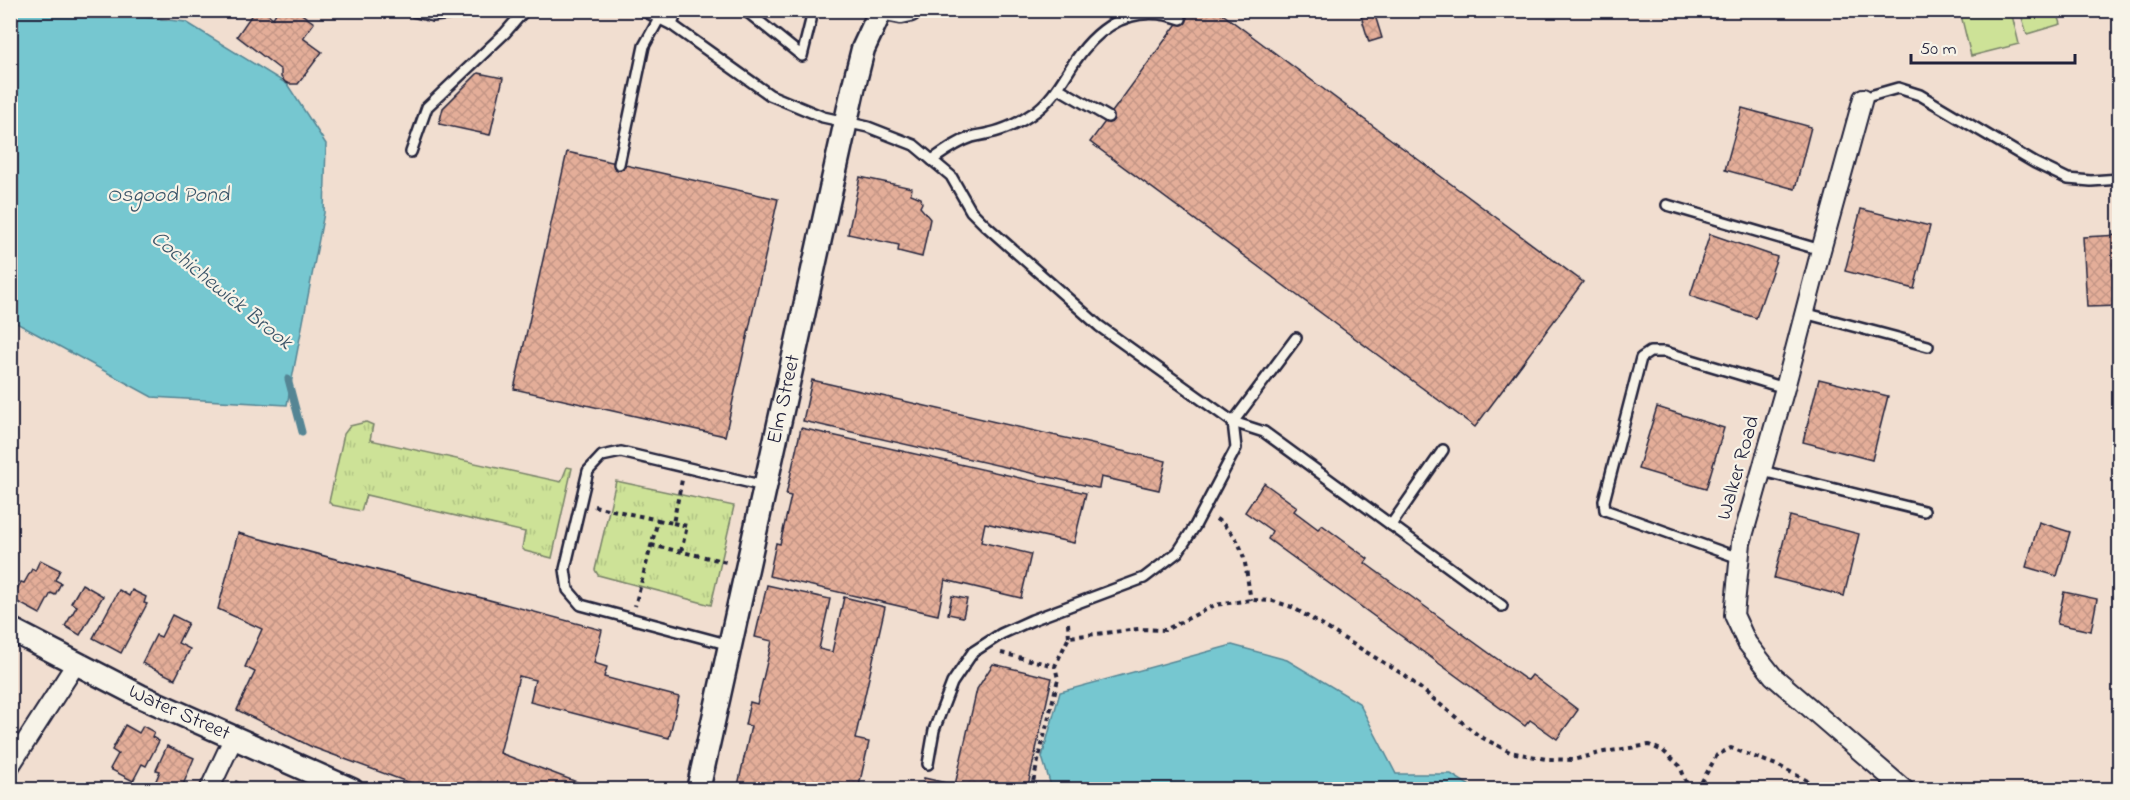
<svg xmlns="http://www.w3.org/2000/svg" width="2130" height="800" font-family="'Indie Flower',sans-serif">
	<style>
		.grass { fill: url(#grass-tufts); stroke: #788269; stroke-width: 1.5 }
		.pitch { fill: #cde297; stroke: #788269; stroke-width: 1.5 }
		.water { fill: #76c7d0; stroke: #548594; stroke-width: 1.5 }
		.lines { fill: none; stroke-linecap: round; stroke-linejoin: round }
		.stream { stroke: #548594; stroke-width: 7 }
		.building { fill: url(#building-cross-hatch); stroke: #22223b; stroke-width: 1.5 }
		.service-casing { stroke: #22223b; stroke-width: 14 }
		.minor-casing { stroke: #22223b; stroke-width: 22 }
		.tertiary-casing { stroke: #22223b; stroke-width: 27 }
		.path { stroke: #22223b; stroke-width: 4; stroke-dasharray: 4.5 4.5; stroke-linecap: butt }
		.service { stroke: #f7f3e8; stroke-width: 9 }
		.minor { stroke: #f7f3e8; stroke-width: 18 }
		.tertiary { stroke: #f7f3e8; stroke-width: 22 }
		.labels { text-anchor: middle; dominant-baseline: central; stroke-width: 4.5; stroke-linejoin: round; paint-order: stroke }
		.street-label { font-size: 21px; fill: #22223b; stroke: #f7f3e8 }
		.water-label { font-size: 22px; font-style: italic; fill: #3b5468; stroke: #f7f3e8 }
	</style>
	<defs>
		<pattern id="grass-tufts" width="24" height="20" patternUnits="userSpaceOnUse" patternTransform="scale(1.5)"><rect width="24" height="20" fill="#cde297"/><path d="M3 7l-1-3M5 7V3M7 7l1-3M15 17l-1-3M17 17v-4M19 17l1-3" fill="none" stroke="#b0c283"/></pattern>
		<pattern id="building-cross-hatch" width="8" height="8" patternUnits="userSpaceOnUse" patternTransform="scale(1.5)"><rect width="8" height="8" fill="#e4ae99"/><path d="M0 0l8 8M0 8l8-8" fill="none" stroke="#c39585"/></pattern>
	</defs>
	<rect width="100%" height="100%" fill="#f1ded0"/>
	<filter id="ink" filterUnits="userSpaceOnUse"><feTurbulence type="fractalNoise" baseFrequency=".0167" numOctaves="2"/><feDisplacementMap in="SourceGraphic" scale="12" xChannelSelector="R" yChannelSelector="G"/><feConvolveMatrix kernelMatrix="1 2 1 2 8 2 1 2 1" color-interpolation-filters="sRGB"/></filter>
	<g filter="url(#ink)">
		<g class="grass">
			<path d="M 366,422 L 373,425 L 370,440 L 561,482 L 567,467 L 572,468 L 552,558 L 525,551 L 522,548 L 525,532 L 366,495 L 361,511 L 332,505 L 329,502 L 344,434 L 350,426 Z"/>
			<path d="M 616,481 L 734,506 L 711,605 L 598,575 L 595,570 Z"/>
		</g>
		<g class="pitch">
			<path d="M 1960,11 L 2011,11 L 2019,44 L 1971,56 Z"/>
			<path d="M 2020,11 L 2057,11 L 2061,24 L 2027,34 Z"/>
		</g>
		<g class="water">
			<path d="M 10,11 L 91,11 L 186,22 L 287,84 L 326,144 L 324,213 L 287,405 L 152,397 L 11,320 Z"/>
			<path d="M 1232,645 L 1287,660 L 1359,703 L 1396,774 L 1451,774 L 1475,789 L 1052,789 L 1042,757 L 1060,692 Z"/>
		</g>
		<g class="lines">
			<path class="stream" d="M 288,379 L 302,432"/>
		</g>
		<g class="building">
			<path d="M 255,10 L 263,10 L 273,18 L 278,10 L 296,10 L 314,23 L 303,38 L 322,52 L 298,84 L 289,84 L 285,82 L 281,77 L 281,70 L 237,36 Z"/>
			<path d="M 1187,10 L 1217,10 L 1583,282 L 1475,427 L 1090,142 Z"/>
			<path d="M 1374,12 L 1382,38 L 1369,42 L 1361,16 Z"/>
			<path d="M 478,73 L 503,78 L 490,135 L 439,124 L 443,108 Z"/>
			<path d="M 1742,108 L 1811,127 L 1795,189 L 1725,170 Z"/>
			<path d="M 567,152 L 778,199 L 725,436 L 514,389 Z"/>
			<path d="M 860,177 L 912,188 L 911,194 L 921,198 L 922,203 L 920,207 L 930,219 L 922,257 L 898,251 L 899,245 L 848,234 Z"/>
			<path d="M 1861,209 L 1930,226 L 1914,289 L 1845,271 Z"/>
			<path d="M 1710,234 L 1777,257 L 1756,318 L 1690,296 Z"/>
			<path d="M 2120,235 L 2120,306 L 2087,307 L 2083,237 Z"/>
			<path d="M 1819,379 L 1888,396 L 1872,460 L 1803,442 Z"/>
			<path d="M 812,380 L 1166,461 L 1159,490 L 1101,477 L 1099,488 L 1097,488 L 803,421 Z"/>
			<path d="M 1657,407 L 1724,428 L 1706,489 L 1638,469 Z"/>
			<path d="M 801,428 L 1086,493 L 1074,543 L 985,523 L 981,542 L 1031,554 L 1021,598 L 945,580 L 938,615 L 769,576 L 776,543 L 780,544 L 791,496 L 786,495 Z"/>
			<path d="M 1264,483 L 1297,507 L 1294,511 L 1318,529 L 1322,525 L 1368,559 L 1365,563 L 1369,566 L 1525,679 L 1528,680 L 1532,675 L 1578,710 L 1557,739 L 1530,720 L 1525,726 L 1268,539 L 1272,531 L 1245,512 Z"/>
			<path d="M 1790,516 L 1859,534 L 1844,596 L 1774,578 Z"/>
			<path d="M 2039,522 L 2070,532 L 2057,576 L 2026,567 Z"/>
			<path d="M 238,533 L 602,630 L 594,663 L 607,667 L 604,677 L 679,697 L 669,738 L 530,702 L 535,680 L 519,676 L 500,753 L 598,790 L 429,790 L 312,747 L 237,710 L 255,672 L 245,667 L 262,629 L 218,609 Z"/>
			<path d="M 40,560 L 60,570 L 55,580 L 61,583 L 55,595 L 51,593 L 40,614 L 12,599 L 21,582 L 24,583 L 32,569 L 35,571 Z"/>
			<path d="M 82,584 L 103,596 L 80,635 L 65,626 L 77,606 L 71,603 Z"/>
			<path d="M 767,585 L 830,599 L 819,649 L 832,652 L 844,597 L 885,607 L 855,739 L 869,742 L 858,790 L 737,790 L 751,726 L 745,725 L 750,702 L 757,704 L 772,641 L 755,637 Z"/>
			<path d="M 119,590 L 129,596 L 132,590 L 146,597 L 144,603 L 147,604 L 121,653 L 93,638 Z"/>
			<path d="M 2064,592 L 2097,599 L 2091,631 L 2057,624 Z"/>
			<path d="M 952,596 L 967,599 L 963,617 L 948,614 Z"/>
			<path d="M 172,615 L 188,623 L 178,643 L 190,649 L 175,679 L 142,663 L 156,635 L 161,637 Z"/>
			<path d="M 993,664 L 1052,678 L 1027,790 L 922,790 L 924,778 L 955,785 L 977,689 Z"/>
			<path d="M 125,725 L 139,733 L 143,726 L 154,732 L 152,737 L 159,741 L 146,766 L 142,764 L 133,781 L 110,769 L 118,754 L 112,750 Z"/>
			<path d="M 167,746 L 194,758 L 181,790 L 152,790 L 160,771 L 156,770 Z"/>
			<path d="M 236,781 L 253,790 L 231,790 Z"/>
		</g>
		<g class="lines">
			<defs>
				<g id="service">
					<path d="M 408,10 L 433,16 L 484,10"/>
					<path d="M 642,10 L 672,25 L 770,95 L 823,117 L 868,127 L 914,145 L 951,176 L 971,211 L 985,225 L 1099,326 L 1233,422 L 1264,432 L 1502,606"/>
					<path d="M 745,10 L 802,56 L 811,20 L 809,10"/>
					<path d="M 672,25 L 677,10"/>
					<path d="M 1058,88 L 1108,117"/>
					<path d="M 1863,98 L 1898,88 L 1920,95 L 2035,163 L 2068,179 L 2091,181 L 2120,179"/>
					<path d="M 411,152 L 427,107 L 505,33 L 525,10"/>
					<path d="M 932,160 C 945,151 957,142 972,137 C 978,135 984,135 990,133 C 1004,130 1021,122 1032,114 C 1052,101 1062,81 1075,61 C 1101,23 1136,3 1181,19"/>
					<path d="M 619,164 L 644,46 L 659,19"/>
					<path d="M 1667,205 L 1821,250"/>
					<path d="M 1804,313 L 1928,346"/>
					<path d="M 1762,471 L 1924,511"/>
					<path d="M 1391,525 L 1443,450"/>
					<path d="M 1739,558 L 1605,510 L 1604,501 L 1641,358 L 1650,352 L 1665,352 L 1785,388"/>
					<path d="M 730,645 L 581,605 L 568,590 L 565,569 L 588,471 L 602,456 L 621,452 L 764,486"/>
					<path d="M 928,764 L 934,730 L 952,683 L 973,652 L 1001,634 L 1032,620 L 1144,578 L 1178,552 L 1195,526 L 1236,448 L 1233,422 L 1296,338"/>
				</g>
				<g id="minor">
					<path d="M 1863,98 L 1821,250 L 1785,388 L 1741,543 L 1734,615 L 1747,643 L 1773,676 L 1905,790"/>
					<path d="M 10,766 L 77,662"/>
					<path d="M 209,790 L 234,737"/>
				</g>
				<g id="tertiary">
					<path d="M 891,10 L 901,12 L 910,10"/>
					<path id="s1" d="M 10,629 L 140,696 L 352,790"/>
					<path id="s2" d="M 698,790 L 854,85 L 863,49 L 881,10"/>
				</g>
			</defs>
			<use href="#service" class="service-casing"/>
			<use href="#minor" class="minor-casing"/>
			<use href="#tertiary" class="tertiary-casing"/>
			<g class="path">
				<path d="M 594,506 L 658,520 L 635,606"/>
				<path d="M 1216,519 C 1248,541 1244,565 1251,600"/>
				<path d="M 658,520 L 673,523 L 682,480"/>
				<path d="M 673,523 L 687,526 L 681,552"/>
				<path d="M 651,545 L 727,562"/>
				<path d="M 1068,623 L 1069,637"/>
				<path d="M 1001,653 L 1055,666 L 1069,637 L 1139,629 L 1165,630 L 1215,605 L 1251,600 L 1273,601 L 1292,607 L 1404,675 L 1479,736 L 1510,752 L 1546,759 L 1573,760 L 1604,752 L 1649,745 L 1663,751 L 1680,766 L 1689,790"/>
				<path d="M 1031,790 L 1058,679 L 1055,666"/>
				<path d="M 1697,790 L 1717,755 L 1731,748 L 1779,766 L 1825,790"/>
			</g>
			<use href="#service" class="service"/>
			<use href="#minor" class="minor"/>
			<use href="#tertiary" class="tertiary"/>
		</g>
	</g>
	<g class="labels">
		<g class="street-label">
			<text stroke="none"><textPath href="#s2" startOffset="400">Elm Street</textPath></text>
			<text transform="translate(1739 468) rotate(-74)">Walker Road</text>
			<text stroke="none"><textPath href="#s1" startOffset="189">Water Street</textPath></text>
		</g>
		<g class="water-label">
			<text x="168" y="196">Osgood Pond</text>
			<text transform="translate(221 291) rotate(39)">Cochichewick Brook</text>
		</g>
	</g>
	<rect width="2130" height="800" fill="none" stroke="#f7f3e8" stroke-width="36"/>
	<rect x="18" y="18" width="2094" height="764" fill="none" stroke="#22223b" stroke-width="2" filter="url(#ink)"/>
	<path d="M1911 54v9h164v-9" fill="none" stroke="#22223b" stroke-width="3"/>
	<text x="1920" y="54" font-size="18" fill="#22223b" stroke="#f7f3e8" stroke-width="4.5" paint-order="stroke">50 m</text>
</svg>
